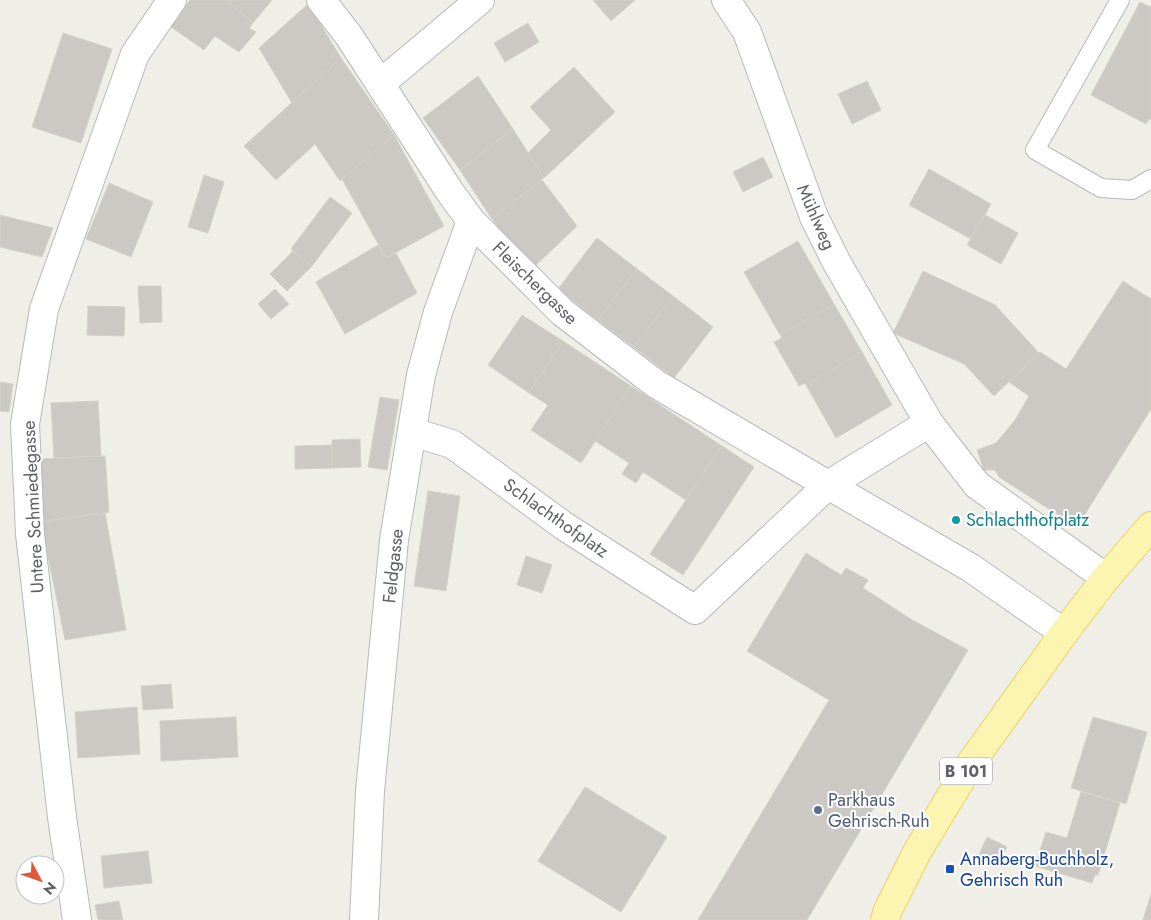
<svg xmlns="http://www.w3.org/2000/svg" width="1151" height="920" font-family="Jost,sans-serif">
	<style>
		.building { fill: #ccc9c4; stroke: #d4d1c6 }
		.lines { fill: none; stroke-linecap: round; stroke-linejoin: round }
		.service-casing { stroke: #b7b9bd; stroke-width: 20 }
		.minor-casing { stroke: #b7b9bd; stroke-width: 30 }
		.primary-casing { stroke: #ebd065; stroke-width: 30 }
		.service { stroke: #fff; stroke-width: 18 }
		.minor { stroke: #fff; stroke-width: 28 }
		.primary { stroke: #fbf5b1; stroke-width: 28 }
		.culture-dot { fill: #0f9aa8; stroke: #fff; stroke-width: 2 }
		.service-dot { fill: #5c6f8a; stroke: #fff; stroke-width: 2 }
		.transit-dot { fill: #1a4fb4; stroke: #fff; stroke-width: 2 }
		.labels { text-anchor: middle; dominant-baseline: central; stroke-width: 4; stroke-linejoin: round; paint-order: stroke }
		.shield { fill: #fff; stroke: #8f9095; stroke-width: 1 }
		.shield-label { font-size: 16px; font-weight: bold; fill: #5f6167 }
		.street-label { font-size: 18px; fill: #5f6167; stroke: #fff }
		.culture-label { font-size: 18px; fill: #0d838f; stroke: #fff; text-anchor: start }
		.service-label { font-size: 18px; fill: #4e5e75; stroke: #fff; text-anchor: start }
		.transit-label { font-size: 18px; fill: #164399; stroke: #fff; text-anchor: start }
	</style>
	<rect width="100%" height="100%" fill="#f0efe7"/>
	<g class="building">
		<path d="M 190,0 L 226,0 L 253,23 L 249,28 L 256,32 L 239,52 L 215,36 L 204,50 L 171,27 Z"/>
		<path d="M 226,0 L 272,0 L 253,23 Z"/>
		<path d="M 593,0 L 635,0 L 611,21 Z"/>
		<path d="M 1140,2 L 1151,7 L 1151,120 L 1149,119 L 1146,124 L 1091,95 Z"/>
		<path d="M 308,4 L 341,58 L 292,103 L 259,48 Z"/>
		<path d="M 528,23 L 539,42 L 505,62 L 494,43 Z"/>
		<path d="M 63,33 L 112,49 L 81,143 L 32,127 Z"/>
		<path d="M 341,58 L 394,135 L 340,181 L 315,144 L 276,180 L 244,146 Z"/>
		<path d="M 574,67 L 615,112 L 544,178 L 528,153 L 551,130 L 530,107 Z"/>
		<path d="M 478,76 L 513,129 L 460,170 L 423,118 Z"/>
		<path d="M 867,81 L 881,110 L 852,124 L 838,94 Z"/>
		<path d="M 513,129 L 544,178 L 492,219 L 460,170 Z"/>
		<path d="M 394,135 L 444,226 L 386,258 L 342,179 Z"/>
		<path d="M 763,157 L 773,177 L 743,192 L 733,172 Z"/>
		<path d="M 929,169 L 991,204 L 971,239 L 909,205 Z"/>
		<path d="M 204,175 L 224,182 L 208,233 L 188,227 Z"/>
		<path d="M 542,180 L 577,226 L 532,269 L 492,219 Z"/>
		<path d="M 109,183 L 153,202 L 131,257 L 86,239 Z"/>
		<path d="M 330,197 L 352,213 L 312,266 L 291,249 Z"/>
		<path d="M 0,215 L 53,228 L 42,257 L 0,247 Z"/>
		<path d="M 985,215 L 1018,233 L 1001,264 L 967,245 Z"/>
		<path d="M 597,238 L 637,269 L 598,320 L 558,289 Z"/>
		<path d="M 798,241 L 834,304 L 780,335 L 744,272 Z"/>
		<path d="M 378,245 L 386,258 L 396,253 L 417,293 L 345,334 L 316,282 Z"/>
		<path d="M 293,251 L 312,266 L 287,291 L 270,274 Z"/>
		<path d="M 637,269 L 673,296 L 634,347 L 598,320 Z"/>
		<path d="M 923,271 L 995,305 L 1039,353 L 994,396 L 964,364 L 893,333 Z"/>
		<path d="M 1123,281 L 1151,299 L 1151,409 L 1077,527 L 999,477 L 995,470 L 984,470 L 977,450 L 996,443 L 1015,420 L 1029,396 L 1009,382 L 1040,352 L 1066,369 Z"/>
		<path d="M 138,286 L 161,286 L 162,322 L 140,323 Z"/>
		<path d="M 275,289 L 289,304 L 271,319 L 258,304 Z"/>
		<path d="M 673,296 L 713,327 L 674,378 L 634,347 Z"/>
		<path d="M 834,304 L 862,352 L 806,385 L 805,383 L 799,386 L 774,342 L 782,338 L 780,335 Z"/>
		<path d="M 88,306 L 125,307 L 124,336 L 87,335 Z"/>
		<path d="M 522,315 L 563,341 L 529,393 L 488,365 Z"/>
		<path d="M 563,341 L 631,386 L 581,463 L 531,430 L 548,405 L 529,393 Z"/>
		<path d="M 862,352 L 892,405 L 836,438 L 806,385 Z"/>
		<path d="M 0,382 L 13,384 L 9,412 L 0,411 Z"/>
		<path d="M 631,386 L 722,446 L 686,500 L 643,472 L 636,483 L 622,474 L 629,463 L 595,441 Z"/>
		<path d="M 380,397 L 399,400 L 387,470 L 368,467 Z"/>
		<path d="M 98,401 L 101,456 L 54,458 L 51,403 Z"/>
		<path d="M 360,439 L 361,467 L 332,468 L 332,440 Z"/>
		<path d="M 332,445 L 332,468 L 295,469 L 295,446 Z"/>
		<path d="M 722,446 L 754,467 L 683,575 L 650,554 Z"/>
		<path d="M 105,456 L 109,512 L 41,522 L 39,459 Z"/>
		<path d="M 428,491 L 460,496 L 446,591 L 414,586 Z"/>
		<path d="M 105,513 L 126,630 L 65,640 L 41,522 Z"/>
		<path d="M 806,553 L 841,575 L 846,568 L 868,580 L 863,588 L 914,621 L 968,650 L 807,920 L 698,920 L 829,700 L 747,651 Z"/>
		<path d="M 526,556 L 552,565 L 542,593 L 517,585 Z"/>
		<path d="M 171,684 L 173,708 L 143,710 L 141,686 Z"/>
		<path d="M 137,707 L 140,754 L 78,758 L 75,712 Z"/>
		<path d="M 236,717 L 238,757 L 161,761 L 160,721 Z"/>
		<path d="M 1093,717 L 1147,732 L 1126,804 L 1071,788 Z"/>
		<path d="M 585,787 L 667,837 L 621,912 L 538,861 Z"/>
		<path d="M 1081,792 L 1120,803 L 1098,875 L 1095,875 L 1092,883 L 1035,866 L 1046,832 L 1067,838 Z"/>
		<path d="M 987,837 L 1007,847 L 997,866 L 978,857 Z"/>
		<path d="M 148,851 L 152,883 L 104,888 L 101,856 Z"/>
		<path d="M 1151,894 L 1151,920 L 1143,920 Z"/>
		<path d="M 119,901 L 123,920 L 98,920 L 95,905 Z"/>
	</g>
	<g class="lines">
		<defs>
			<path id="service" d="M 1120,0 L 1035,150 L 1101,188 L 1132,190 L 1151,179"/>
			<g id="minor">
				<path d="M 321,0 L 349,36 L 450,192 L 471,221 L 562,312 L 656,384 L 828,485 L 971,568 L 1064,633"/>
				<path d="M 726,0 L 747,32 L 814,217 L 837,263 L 929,423 L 977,485 L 1106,578"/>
				<path d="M 380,84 L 480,0"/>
				<path d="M 412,432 L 452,444 L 564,526 L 695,610 L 828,485 L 929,423"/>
				<path d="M 77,920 L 62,817 L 30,534 L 25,424 L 44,309 L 135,54 L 172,0"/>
				<path d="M 364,920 L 370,791 L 394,540 L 421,375 L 438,312 L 471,221"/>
			</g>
			<path id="primary" d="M 885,920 L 888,910 L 917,852 L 971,763 L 1064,633 L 1106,578 L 1151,526"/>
		</defs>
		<use href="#service" class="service-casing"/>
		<use href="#minor" class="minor-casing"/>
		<use href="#primary" class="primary-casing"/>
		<use href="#service" class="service"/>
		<use href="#minor" class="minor"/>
		<use href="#primary" class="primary"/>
	</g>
	<circle class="culture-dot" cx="956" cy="520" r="5"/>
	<circle class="service-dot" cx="818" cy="810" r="5"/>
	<rect class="transit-dot" x="945" y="864" width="10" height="10" rx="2.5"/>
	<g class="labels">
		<rect class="shield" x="940" y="757.5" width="52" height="27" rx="4"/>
		<g class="shield-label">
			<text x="966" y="771">B 101</text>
		</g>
		<g class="street-label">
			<text transform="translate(816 217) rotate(66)">Mühlweg</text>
			<text transform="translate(535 283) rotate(44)">Fleischergasse</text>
			<text transform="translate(33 507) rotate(-93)">Untere Schmiedegasse</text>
			<text transform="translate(556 518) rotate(35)">Schlachthofplatz</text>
			<text transform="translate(393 566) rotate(-84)">Feldgasse</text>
		</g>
		<g class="culture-label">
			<text x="966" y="520">Schlachthofplatz</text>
		</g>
		<g class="service-label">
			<text x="828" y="800">Parkhaus<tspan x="828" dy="21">Gehrisch-Ruh</tspan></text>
		</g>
		<g class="transit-label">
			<text x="960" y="859">Annaberg-Buchholz,<tspan x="960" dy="21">Gehrisch Ruh</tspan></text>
		</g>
	</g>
	<g transform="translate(40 880) rotate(131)"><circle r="24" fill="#ffffff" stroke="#bfc0c2"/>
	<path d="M0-4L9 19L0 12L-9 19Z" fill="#e1573c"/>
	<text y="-8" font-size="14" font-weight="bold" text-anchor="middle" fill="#5f6167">N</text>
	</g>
</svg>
